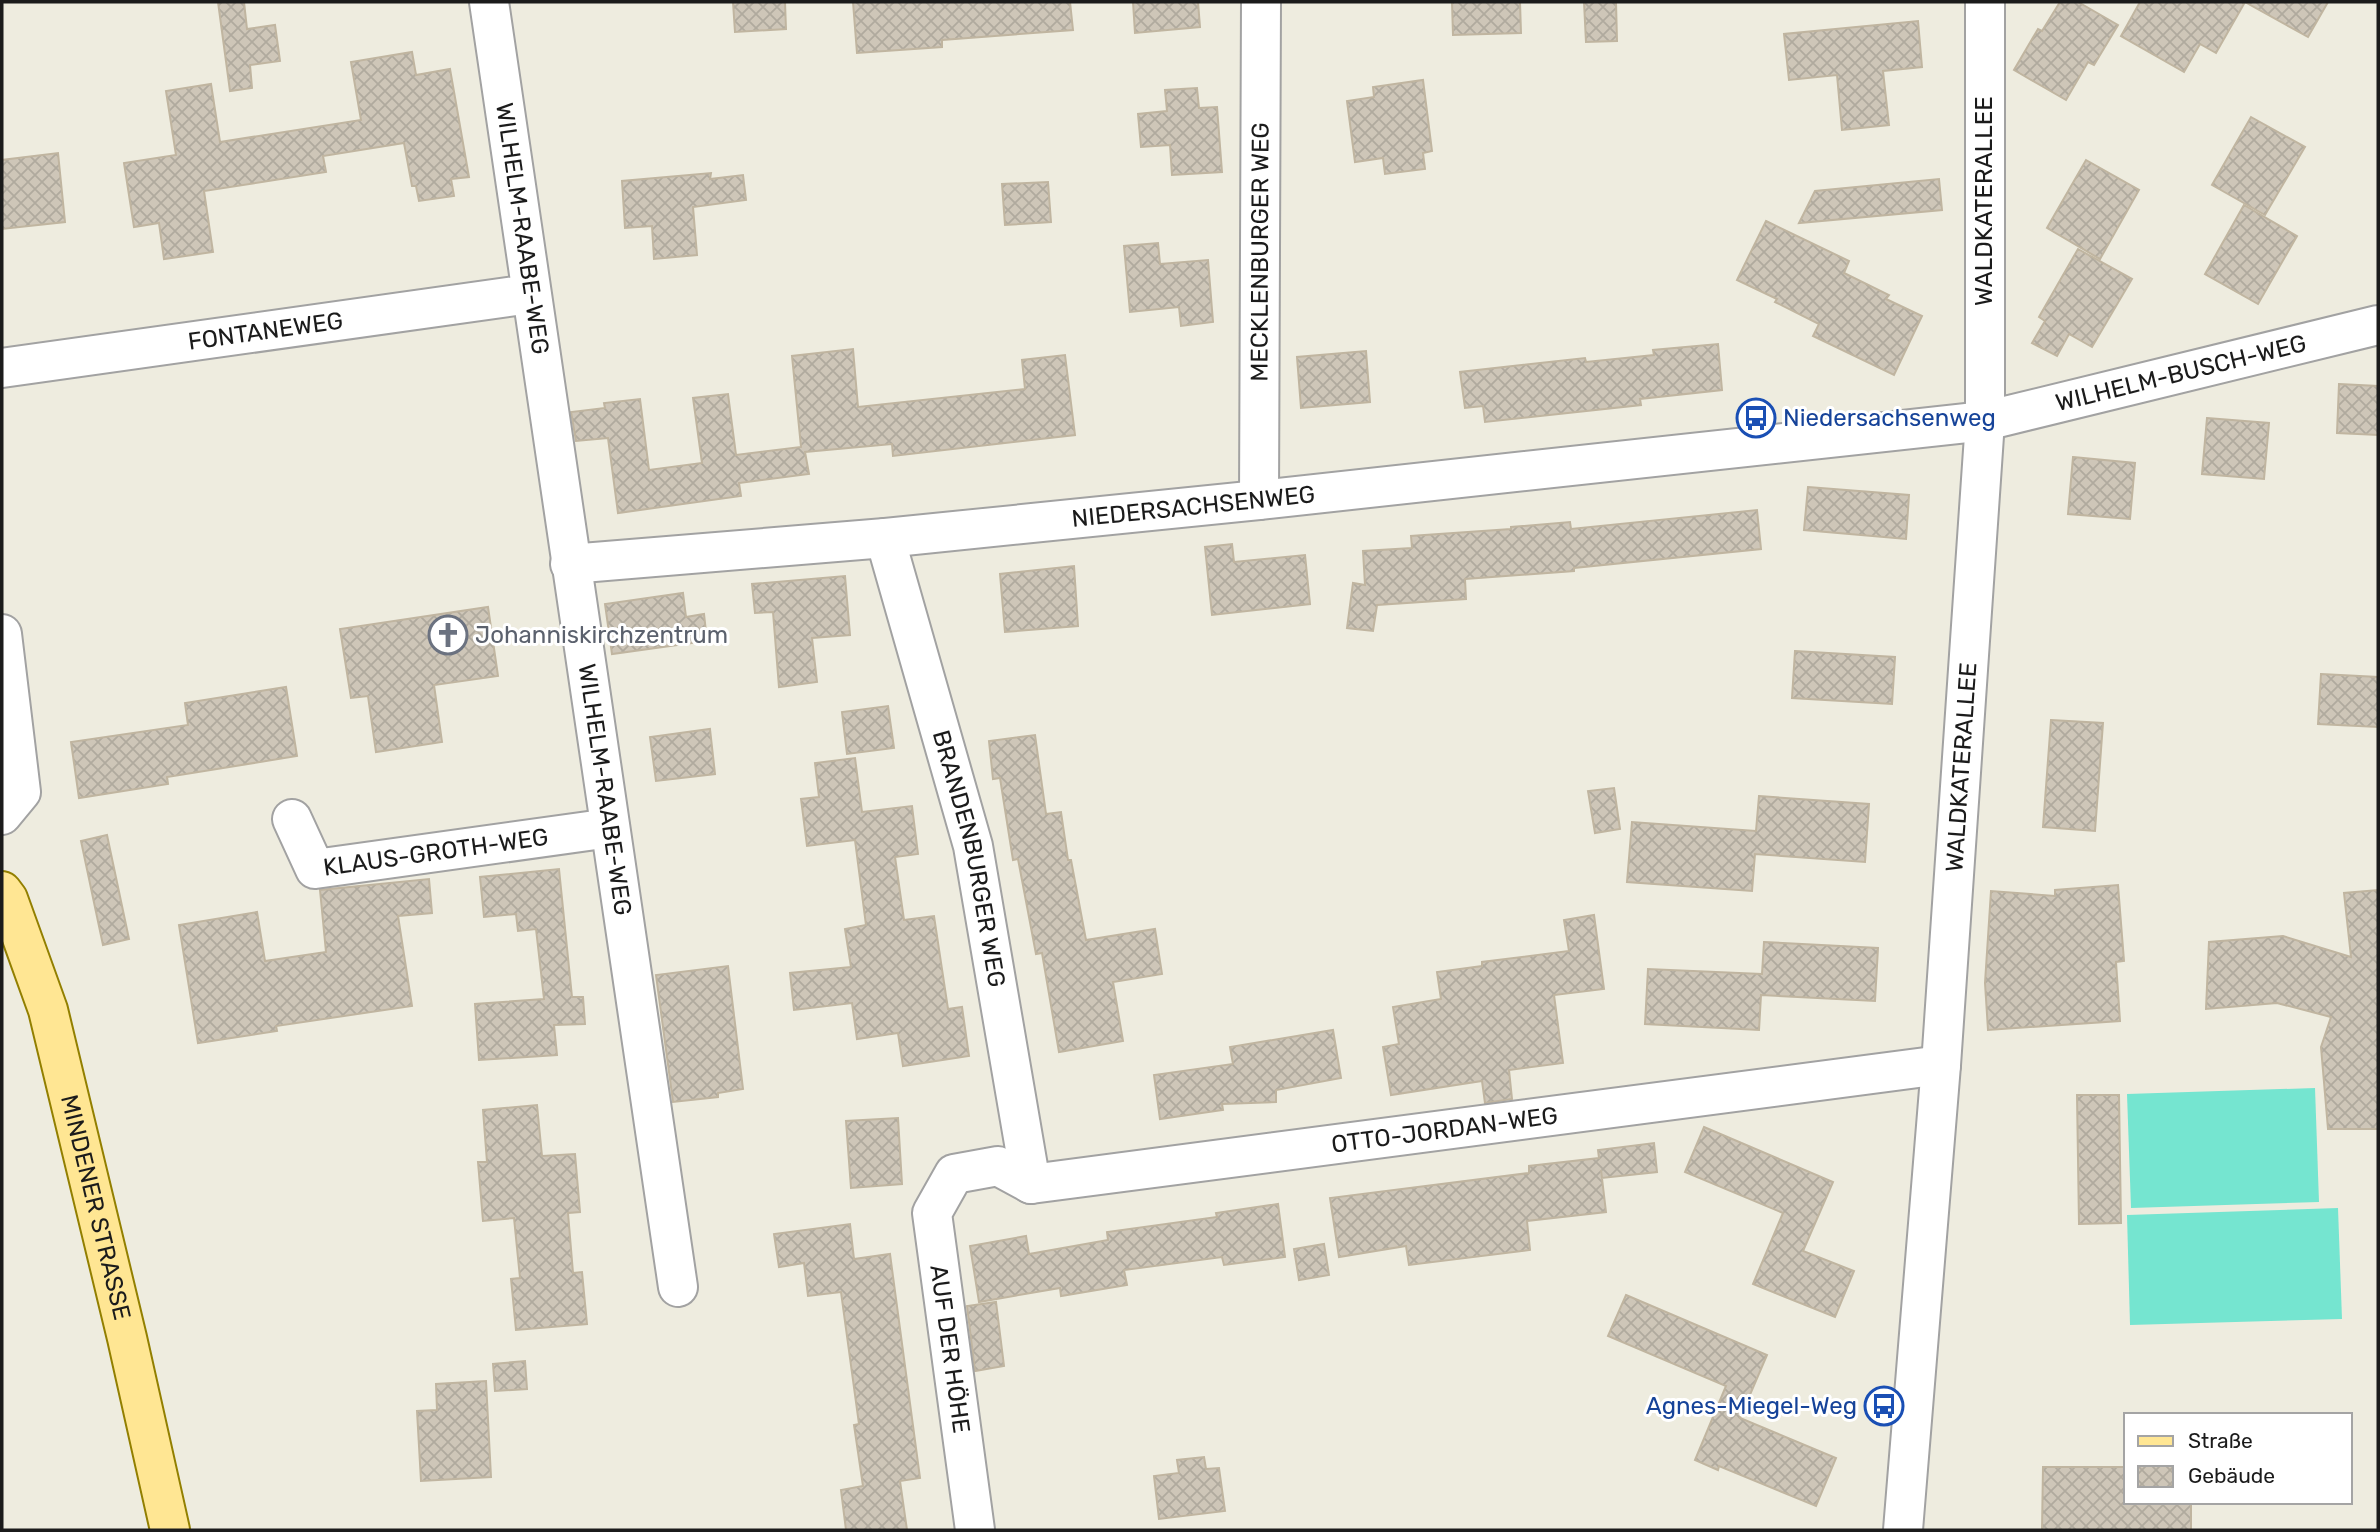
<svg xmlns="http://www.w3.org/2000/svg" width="2380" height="1532" font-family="Rubik,sans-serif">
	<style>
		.pitch { fill: #75e5d0 }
		.building { fill: url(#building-cross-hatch); stroke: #c0b5a0; stroke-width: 2 }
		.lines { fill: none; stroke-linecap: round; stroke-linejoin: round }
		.minor-casing { stroke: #a2a2a2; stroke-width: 42 }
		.major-casing { stroke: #927f00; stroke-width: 42 }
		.minor { stroke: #fff; stroke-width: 38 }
		.major { stroke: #ffe693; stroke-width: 38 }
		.labels { text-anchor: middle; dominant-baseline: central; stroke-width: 6; stroke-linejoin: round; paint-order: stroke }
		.street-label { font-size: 24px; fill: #1b1b1b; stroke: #fff }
		.transit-label { font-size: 24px; fill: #164399; stroke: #fff; text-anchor: start }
		.worship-label { font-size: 24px; fill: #5b616d; stroke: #fff; text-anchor: start }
	</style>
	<defs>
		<pattern id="building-cross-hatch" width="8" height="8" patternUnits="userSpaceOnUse" patternTransform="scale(1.75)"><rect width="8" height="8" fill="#cec6b8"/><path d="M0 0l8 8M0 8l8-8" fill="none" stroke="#b0aa9e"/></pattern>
	</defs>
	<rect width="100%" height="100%" fill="#eeecdf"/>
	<g class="pitch">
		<path d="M 2315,1088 L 2319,1202 L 2131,1208 L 2127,1094 Z"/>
		<path d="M 2338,1208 L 2342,1319 L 2130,1325 L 2127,1215 Z"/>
	</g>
	<g class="building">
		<path d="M 218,2 L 244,2 L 247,29 L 275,25 L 280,61 L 250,65 L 252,88 L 230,91 Z"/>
		<path d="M 733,2 L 785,2 L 786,29 L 735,32 Z"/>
		<path d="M 853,2 L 1070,2 L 1073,30 L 942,40 L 942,47 L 857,53 Z"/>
		<path d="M 1133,2 L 1198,2 L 1200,27 L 1135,33 Z"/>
		<path d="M 1452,2 L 1520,2 L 1521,33 L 1453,35 Z"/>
		<path d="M 1584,2 L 1616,2 L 1617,41 L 1586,42 Z"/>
		<path d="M 2060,2 L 2078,2 L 2118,25 L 2094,65 L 2088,62 L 2066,100 L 2014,70 L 2038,29 L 2042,31 Z"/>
		<path d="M 2140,2 L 2245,2 L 2216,53 L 2200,44 L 2184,72 L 2121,36 Z"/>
		<path d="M 2245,2 L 2328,2 L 2308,37 Z"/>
		<path d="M 1918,21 L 1922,67 L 1883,71 L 1889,125 L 1842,130 L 1837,75 L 1789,80 L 1784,34 Z"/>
		<path d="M 412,52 L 416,75 L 450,69 L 469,177 L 451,179 L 454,196 L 419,201 L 416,186 L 412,186 L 404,143 L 323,156 L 326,172 L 204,191 L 213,252 L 164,259 L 159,223 L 134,227 L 124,163 L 176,155 L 166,91 L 211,84 L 220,142 L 361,120 L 351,62 Z"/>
		<path d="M 1423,80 L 1432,151 L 1423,153 L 1425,169 L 1385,174 L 1383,158 L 1355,162 L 1347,101 L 1374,97 L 1373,87 Z"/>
		<path d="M 1197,88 L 1199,108 L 1217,107 L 1222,172 L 1172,175 L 1170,145 L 1141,147 L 1138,114 L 1167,111 L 1165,90 Z"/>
		<path d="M 2251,117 L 2305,147 L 2265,215 L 2212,185 Z"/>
		<path d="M 58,153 L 65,222 L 2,229 L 2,160 Z"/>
		<path d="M 2086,160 L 2139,190 L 2100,259 L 2047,228 Z"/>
		<path d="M 711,173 L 710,179 L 743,175 L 746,200 L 693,207 L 697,255 L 654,259 L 652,226 L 625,228 L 622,181 Z"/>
		<path d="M 1939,179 L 1942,210 L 1799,223 L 1815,191 Z"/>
		<path d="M 1048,182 L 1051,222 L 1005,225 L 1002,184 Z"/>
		<path d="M 2244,205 L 2297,236 L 2258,304 L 2205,274 Z"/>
		<path d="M 1766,221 L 1849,261 L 1844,273 L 1889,295 L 1886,299 L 1922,316 L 1894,375 L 1813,336 L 1819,324 L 1775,302 L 1777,299 L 1737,280 Z"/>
		<path d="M 1158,243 L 1160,264 L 1208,260 L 1213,322 L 1181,326 L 1179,307 L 1130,312 L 1124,246 Z"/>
		<path d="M 2078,249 L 2132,279 L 2092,347 L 2069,334 L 2057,356 L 2032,343 L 2045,321 L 2039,317 Z"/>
		<path d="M 1718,344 L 1722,390 L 1640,399 L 1641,405 L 1485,422 L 1483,406 L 1465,408 L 1460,372 L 1585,358 L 1586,362 L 1654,355 L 1653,350 Z"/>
		<path d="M 853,349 L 858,407 L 1025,389 L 1022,360 L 1065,355 L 1075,435 L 893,456 L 892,444 L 805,452 L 809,474 L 739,483 L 741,496 L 618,513 L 608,438 L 576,441 L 571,412 L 605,408 L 604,403 L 640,399 L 649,470 L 702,463 L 693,398 L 728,394 L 736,455 L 801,447 L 792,356 Z"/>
		<path d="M 1366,351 L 1370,402 L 1301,408 L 1297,357 Z"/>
		<path d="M 2339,384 L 2378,386 L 2378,435 L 2337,433 Z"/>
		<path d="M 2207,418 L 2269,423 L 2264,479 L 2202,474 Z"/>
		<path d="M 2073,457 L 2135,463 L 2130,519 L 2068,514 Z"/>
		<path d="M 1808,487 L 1909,495 L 1906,539 L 1804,530 Z"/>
		<path d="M 1757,510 L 1761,549 L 1574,568 L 1574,571 L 1465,579 L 1466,599 L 1377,605 L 1373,631 L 1347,628 L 1353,583 L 1365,585 L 1363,551 L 1412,548 L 1411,536 L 1511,529 L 1511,527 L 1570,522 L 1571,529 Z"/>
		<path d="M 1232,544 L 1234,562 L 1305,555 L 1310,604 L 1212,615 L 1205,547 Z"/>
		<path d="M 1074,566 L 1078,626 L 1005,632 L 1000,574 Z"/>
		<path d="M 845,576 L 850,635 L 812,638 L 817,682 L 779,687 L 773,612 L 755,613 L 752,584 Z"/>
		<path d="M 683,593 L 686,617 L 704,614 L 707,641 L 612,654 L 605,604 Z"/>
		<path d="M 488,607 L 498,676 L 434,685 L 442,742 L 376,752 L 368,696 L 351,698 L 340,629 Z"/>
		<path d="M 1795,651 L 1895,657 L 1892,704 L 1792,698 Z"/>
		<path d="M 2321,674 L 2378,677 L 2378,727 L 2318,724 Z"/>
		<path d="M 286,687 L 297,756 L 167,777 L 168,784 L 79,798 L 71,742 L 188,725 L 185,703 Z"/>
		<path d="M 888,706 L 894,748 L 847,754 L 842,712 Z"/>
		<path d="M 2051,720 L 2103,723 L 2095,831 L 2043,827 Z"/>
		<path d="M 710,729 L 715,774 L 656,781 L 650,737 Z"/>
		<path d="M 1035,735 L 1046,814 L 1061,812 L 1068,860 L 1071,860 L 1086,940 L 1155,929 L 1162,974 L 1113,982 L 1123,1041 L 1059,1052 L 1042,953 L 1036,954 L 1018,859 L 1013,860 L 1000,778 L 993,779 L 989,741 Z"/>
		<path d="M 855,758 L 862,812 L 912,806 L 918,854 L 895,857 L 904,920 L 934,916 L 948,1009 L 962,1007 L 969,1056 L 903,1066 L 898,1033 L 857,1039 L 852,1003 L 794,1010 L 790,973 L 851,967 L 845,929 L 866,925 L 855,840 L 807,846 L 801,799 L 819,797 L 815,763 Z"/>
		<path d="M 1614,788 L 1620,829 L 1595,833 L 1588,791 Z"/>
		<path d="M 1759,796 L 1869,804 L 1865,862 L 1755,854 L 1752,891 L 1627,882 L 1632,822 L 1756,831 Z"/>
		<path d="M 107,835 L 129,939 L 103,945 L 81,841 Z"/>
		<path d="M 559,869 L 572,997 L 583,997 L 585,1024 L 554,1025 L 557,1055 L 479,1060 L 475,1004 L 544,999 L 536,929 L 518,931 L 516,914 L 484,917 L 480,877 Z"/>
		<path d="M 429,879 L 432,913 L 398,916 L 412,1006 L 276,1026 L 277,1031 L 198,1043 L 179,925 L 257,912 L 265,961 L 326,952 L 320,890 Z"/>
		<path d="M 2118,885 L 2124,961 L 2116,962 L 2120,1021 L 1988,1030 L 1985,983 L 1991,891 L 2055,896 L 2055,890 Z"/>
		<path d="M 2378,890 L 2378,1129 L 2328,1129 L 2321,1047 L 2331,1017 L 2277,1003 L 2206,1009 L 2209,942 L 2283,936 L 2351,957 L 2344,893 Z"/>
		<path d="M 1594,915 L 1604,989 L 1554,995 L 1563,1063 L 1509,1070 L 1512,1099 L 1485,1103 L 1482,1081 L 1391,1095 L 1383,1047 L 1399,1044 L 1393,1007 L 1441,999 L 1437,972 L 1482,966 L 1482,962 L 1569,951 L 1564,920 Z"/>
		<path d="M 1764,942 L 1878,948 L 1875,1001 L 1761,995 L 1759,1030 L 1645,1024 L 1648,969 L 1762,974 Z"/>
		<path d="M 728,966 L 743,1089 L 718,1093 L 718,1097 L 673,1102 L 656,975 Z"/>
		<path d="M 1333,1030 L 1341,1078 L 1276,1090 L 1276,1102 L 1222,1104 L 1223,1110 L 1160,1119 L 1154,1075 L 1233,1064 L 1230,1047 Z"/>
		<path d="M 2077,1095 L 2119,1095 L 2121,1223 L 2079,1224 Z"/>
		<path d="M 537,1105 L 542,1156 L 575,1154 L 580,1212 L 568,1213 L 573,1273 L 582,1272 L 587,1324 L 516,1330 L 511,1279 L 520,1278 L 514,1218 L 483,1221 L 478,1162 L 487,1162 L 483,1110 Z"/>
		<path d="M 898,1118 L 902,1184 L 851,1188 L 846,1121 Z"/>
		<path d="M 1704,1127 L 1833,1182 L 1803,1251 L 1854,1271 L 1835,1317 L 1753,1284 L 1783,1213 L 1685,1172 Z"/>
		<path d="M 1654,1143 L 1657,1172 L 1602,1178 L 1601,1170 L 1606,1212 L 1527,1221 L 1530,1250 L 1409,1265 L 1406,1246 L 1339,1257 L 1330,1198 L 1529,1173 L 1529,1166 L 1599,1158 L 1598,1150 Z"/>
		<path d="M 1278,1204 L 1285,1257 L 1224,1265 L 1222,1257 L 1124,1270 L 1127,1285 L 1061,1296 L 1060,1288 L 979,1302 L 970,1246 L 1026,1236 L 1029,1254 L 1108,1240 L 1107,1232 L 1217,1217 L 1216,1213 Z"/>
		<path d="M 850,1224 L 854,1259 L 890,1254 L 920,1478 L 900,1481 L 907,1530 L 846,1530 L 841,1490 L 863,1486 L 854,1425 L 859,1424 L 841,1292 L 808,1296 L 804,1263 L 779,1267 L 774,1234 Z"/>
		<path d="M 1324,1244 L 1329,1275 L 1299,1280 L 1294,1249 Z"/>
		<path d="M 1626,1295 L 1767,1355 L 1740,1418 L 1836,1458 L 1816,1506 L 1719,1466 L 1718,1470 L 1695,1460 L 1726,1386 L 1608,1336 Z"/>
		<path d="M 996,1302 L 1004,1366 L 975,1371 L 967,1306 Z"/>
		<path d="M 525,1361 L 527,1389 L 495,1391 L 493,1364 Z"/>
		<path d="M 486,1381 L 491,1477 L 421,1481 L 417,1411 L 437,1410 L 436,1384 Z"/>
		<path d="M 1204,1457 L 1206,1469 L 1219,1468 L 1225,1511 L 1159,1519 L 1154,1476 L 1179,1473 L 1177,1460 Z"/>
		<path d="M 2043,1467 L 2126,1467 L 2126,1502 L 2191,1502 L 2191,1530 L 2042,1530 Z"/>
	</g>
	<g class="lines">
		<defs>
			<g id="minor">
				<path id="s1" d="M 489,2 L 678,1287"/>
				<path id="s2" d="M 2,368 L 530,294"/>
				<path id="s3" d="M 1259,500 L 1261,2"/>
				<path id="s4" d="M 885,538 L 973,846 L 1031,1184"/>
				<path id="s5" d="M 570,564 L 885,538 L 1259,500 L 1985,421 L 2378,325"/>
				<path d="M 2,634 L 21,792 L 2,815"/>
				<path id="s6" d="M 292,819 L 315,869 L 610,828"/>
				<path id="s7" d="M 975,1530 L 932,1213 L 954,1174 L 998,1166 L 1031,1184 L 1941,1065"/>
				<path id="s8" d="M 1903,1530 L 1941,1065 L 1985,421 L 1985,2"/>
			</g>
			<g id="major">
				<path id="s9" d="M 2,891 L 8,899 L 48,1010 L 127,1338 L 170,1530"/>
			</g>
		</defs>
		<use href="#minor" class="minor-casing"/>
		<use href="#major" class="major-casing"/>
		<use href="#minor" class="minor"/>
		<use href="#major" class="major"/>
	</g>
	<defs>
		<symbol id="bus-ring" viewBox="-11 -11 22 22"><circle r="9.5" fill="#fff" stroke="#1a4fb4" stroke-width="1.5"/><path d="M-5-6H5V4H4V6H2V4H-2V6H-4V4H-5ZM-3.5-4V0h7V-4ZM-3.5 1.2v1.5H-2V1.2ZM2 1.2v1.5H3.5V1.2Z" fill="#1a4fb4"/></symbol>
		<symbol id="church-ring" viewBox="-11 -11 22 22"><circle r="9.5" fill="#fff" stroke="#6b7280" stroke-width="1.5"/><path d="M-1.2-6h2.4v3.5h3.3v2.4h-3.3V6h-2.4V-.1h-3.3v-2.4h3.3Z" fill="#6b7280"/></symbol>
	</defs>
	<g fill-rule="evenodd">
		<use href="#bus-ring" x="1734" y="396" width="44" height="44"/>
		<use href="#church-ring" x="426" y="613" width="44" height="44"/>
		<use href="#bus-ring" x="1862" y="1384" width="44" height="44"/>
	</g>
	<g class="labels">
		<g class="street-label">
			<text transform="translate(1984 201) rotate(-90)">WALDKATERALLEE</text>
			<text stroke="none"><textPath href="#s1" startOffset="229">WILHELM-RAABE-WEG</textPath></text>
			<text stroke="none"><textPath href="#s3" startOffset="248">MECKLENBURGER WEG</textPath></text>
			<text stroke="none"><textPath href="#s2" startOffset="266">FONTANEWEG</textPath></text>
			<text stroke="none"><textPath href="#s5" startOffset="1624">WILHELM-BUSCH-WEG</textPath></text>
			<text stroke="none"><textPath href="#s5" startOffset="626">NIEDERSACHSENWEG</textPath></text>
			<text stroke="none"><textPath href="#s8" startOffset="765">WALDKATERALLEE</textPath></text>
			<text stroke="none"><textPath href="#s1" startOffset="796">WILHELM-RAABE-WEG</textPath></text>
			<text stroke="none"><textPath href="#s6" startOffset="177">KLAUS-GROTH-WEG</textPath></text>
			<text stroke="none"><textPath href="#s4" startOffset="332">BRANDENBURGER WEG</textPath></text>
			<text stroke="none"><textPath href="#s7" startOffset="864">OTTO-JORDAN-WEG</textPath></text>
			<text stroke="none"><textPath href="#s9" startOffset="331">MINDENER STRASSE</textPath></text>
			<text transform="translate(950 1349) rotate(82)">AUF DER HÖHE</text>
		</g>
		<g class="transit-label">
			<text x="1783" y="418">Niedersachsenweg</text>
			<text x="1857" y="1406" text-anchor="end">Agnes-Miegel-Weg</text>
		</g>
		<g class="worship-label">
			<text x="475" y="635">Johanniskirchzentrum</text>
		</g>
	</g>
	<rect width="2380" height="1532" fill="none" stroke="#1b1b1b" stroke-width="7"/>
	<rect x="2124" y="1413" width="228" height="91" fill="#ffffff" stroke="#a4a4a4" stroke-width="2"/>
	<rect x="2138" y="1436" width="35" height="10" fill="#ffe693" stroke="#a4a4a4" stroke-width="2"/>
	<text x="2188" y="1448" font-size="21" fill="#1b1b1b">Straße</text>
	<rect x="2138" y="1466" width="35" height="21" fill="url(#building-cross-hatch)" stroke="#a4a4a4" stroke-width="2"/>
	<text x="2188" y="1483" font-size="21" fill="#1b1b1b">Gebäude</text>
</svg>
